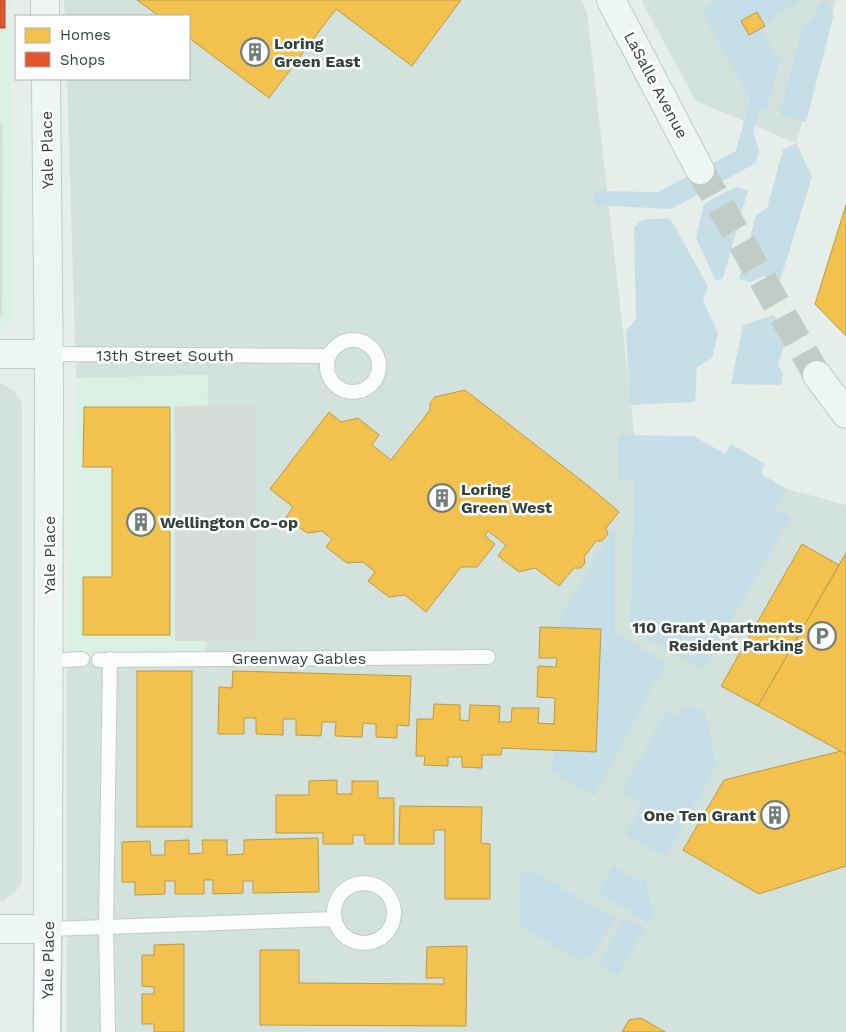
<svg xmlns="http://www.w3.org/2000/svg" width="846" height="1032" font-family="'Work Sans',sans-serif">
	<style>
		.residential { fill: #d3e2dc }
		.commercial { fill: #d8f1e4 }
		.green { fill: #c6dee8 }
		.parking { fill: #d6ddd9 }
		.homes { fill: #f2c14e; stroke: #b99b48 }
		.shops { fill: #e4572e; stroke: #af5132 }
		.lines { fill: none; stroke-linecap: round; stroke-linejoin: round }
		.secondary-tunnel { stroke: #c2ccc7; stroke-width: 28; stroke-dasharray: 28 14; stroke-linecap: butt }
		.lane-casing { stroke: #c3ccc8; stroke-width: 16 }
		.street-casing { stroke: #c3ccc8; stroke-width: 29 }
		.secondary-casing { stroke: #bdcdc7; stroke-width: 30 }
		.lane { stroke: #fbfcfc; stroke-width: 14 }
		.street { stroke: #fbfcfc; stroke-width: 26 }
		.secondary { stroke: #edf6f2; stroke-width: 28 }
		.labels { text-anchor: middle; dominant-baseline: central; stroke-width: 5; stroke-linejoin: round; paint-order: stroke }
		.poi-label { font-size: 16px; font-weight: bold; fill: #33423b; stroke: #fff; text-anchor: start }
		.street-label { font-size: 16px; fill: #33423b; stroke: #fff }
	</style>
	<rect width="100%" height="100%" fill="#e6eeea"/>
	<g class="residential">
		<path d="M 64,0 L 581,0 L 587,12 L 636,448 L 846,505 L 846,1032 L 67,1032 L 67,656 L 208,375 L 76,378 L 67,79 L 189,79 L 189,16 L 65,16 Z"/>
		<path d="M 641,0 L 836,0 L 796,143 L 696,101 Z"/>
		<path d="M 0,384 L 3,384 L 15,392 L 22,403 L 22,883 L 15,892 L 4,901 L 0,901 Z"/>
	</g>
	<g class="commercial">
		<path d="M 0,0 L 11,0 L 12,318 L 7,326 L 0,330 Z"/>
		<path d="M 208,375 L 205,657 L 67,656 L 76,378 Z"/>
	</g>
	<g class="green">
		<path d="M 716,0 L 801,0 L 760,28 L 780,61 L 767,106 L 759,110 L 753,132 L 759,150 L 756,163 L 671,209 L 594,205 L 594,191 L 658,192 L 736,151 L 750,99 L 702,12 Z"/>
		<path d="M 826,0 L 834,14 L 806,122 L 782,116 L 780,112 L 802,27 L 814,18 L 817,5 Z"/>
		<path d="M 796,143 L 812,177 L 780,281 L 763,276 L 752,282 L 739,279 L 756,215 L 767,208 L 783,150 Z"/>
		<path d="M 735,187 L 748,190 L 723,278 L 716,281 L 696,238 L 704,204 Z"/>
		<path d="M 670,218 L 708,286 L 703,301 L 718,333 L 712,358 L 697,367 L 695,402 L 630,405 L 626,331 L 636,319 L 634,227 L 642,220 Z"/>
		<path d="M 774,315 L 787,335 L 778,365 L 783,373 L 781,385 L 731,384 L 743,325 Z"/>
		<path d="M 618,435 L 694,436 L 725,454 L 731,444 L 765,464 L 761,474 L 785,488 L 774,509 L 790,518 L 703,669 L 630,629 L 635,480 L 619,481 Z"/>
		<path d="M 615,526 L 615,633 L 666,663 L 594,796 L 551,771 L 554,750 L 596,752 L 601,629 L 555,627 Z"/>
		<path d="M 693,706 L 706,714 L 716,766 L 665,857 L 626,834 L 643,804 L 622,792 L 666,711 L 676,717 L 684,708 L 690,710 Z"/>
		<path d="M 613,867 L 641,883 L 643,879 L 646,881 L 653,915 L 649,923 L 598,893 Z"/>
		<path d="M 520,871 L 534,872 L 615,919 L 591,958 L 584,955 L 581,961 L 519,925 Z"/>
		<path d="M 625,918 L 645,929 L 618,975 L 599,964 Z"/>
	</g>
	<g class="parking">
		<path d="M 0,124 L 3,124 L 2,314 L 0,314 Z"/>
		<path d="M 254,405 L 256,641 L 175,641 L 174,406 Z"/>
	</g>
	<g class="homes">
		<path d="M 137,0 L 461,0 L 412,66 L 336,9 L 269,98 L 189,38 L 189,16 L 159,16 Z"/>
		<path d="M 757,12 L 765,26 L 749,35 L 741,21 Z"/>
		<path d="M 846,205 L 846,336 L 815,304 Z"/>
		<path d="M 465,390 L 591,488 L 619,512 L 606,528 L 608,534 L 602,541 L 596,541 L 584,557 L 585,563 L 581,568 L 574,568 L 559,586 L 535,568 L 519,572 L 498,556 L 506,545 L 488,531 L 485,536 L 495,544 L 477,567 L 461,567 L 426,612 L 405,595 L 389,597 L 368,581 L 375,572 L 363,562 L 347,563 L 326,547 L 332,539 L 322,531 L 307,533 L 286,517 L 293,507 L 270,489 L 329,412 L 341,422 L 358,418 L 379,435 L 372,445 L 391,460 L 430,410 L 430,403 L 435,397 Z"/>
		<path d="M 84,407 L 170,407 L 170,635 L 83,635 L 83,577 L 112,577 L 112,467 L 83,467 Z"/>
		<path d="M 802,544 L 839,565 L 758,706 L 721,686 Z"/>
		<path d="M 846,553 L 846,754 L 758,706 Z"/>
		<path d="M 540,627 L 601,629 L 596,752 L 502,748 L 501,755 L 482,755 L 482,768 L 462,767 L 462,757 L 448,757 L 448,766 L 424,765 L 425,756 L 416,756 L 417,719 L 433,719 L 434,704 L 460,705 L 460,720 L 469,721 L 470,705 L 500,706 L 499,722 L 511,722 L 512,708 L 539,708 L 538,723 L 554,724 L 555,698 L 537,697 L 538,666 L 556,667 L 557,658 L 539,658 Z"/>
		<rect x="137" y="671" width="55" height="156"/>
		<path d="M 233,671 L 411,676 L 409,726 L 397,725 L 397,738 L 376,737 L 376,724 L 363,723 L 362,737 L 335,736 L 336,722 L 322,722 L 321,736 L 296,735 L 296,719 L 283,719 L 283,735 L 256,734 L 256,718 L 244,718 L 244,734 L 218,734 L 219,687 L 232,688 Z"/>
		<path d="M 841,751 L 846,754 L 846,866 L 759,894 L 683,850 L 724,780 Z"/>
		<path d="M 337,780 L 337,794 L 352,794 L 352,781 L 378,781 L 378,798 L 394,798 L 394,844 L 365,844 L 364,835 L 353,835 L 353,844 L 323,844 L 323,833 L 276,833 L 276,795 L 309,795 L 309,781 Z"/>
		<path d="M 400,806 L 482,807 L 481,843 L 490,844 L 490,899 L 445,899 L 445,830 L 434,830 L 434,844 L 399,844 Z"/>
		<path d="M 318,838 L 319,892 L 253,893 L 253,881 L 243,881 L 243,893 L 213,894 L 213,880 L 204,880 L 204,894 L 175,894 L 175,881 L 165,881 L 165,894 L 135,895 L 135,882 L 122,882 L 122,842 L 150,841 L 151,855 L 165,855 L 165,841 L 189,840 L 189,854 L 203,853 L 202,840 L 227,840 L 227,855 L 244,854 L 244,840 Z"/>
		<path d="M 184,944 L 184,1032 L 154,1032 L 154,1024 L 142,1024 L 142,994 L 154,994 L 154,987 L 142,986 L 142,955 L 154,955 L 154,945 Z"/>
		<path d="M 467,946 L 466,1026 L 260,1025 L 260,950 L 299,950 L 299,983 L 444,984 L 444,978 L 426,978 L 427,947 Z"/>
		<path d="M 641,1018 L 665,1032 L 622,1032 L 629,1020 Z"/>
	</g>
	<rect class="shops" x="0" y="0" width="5" height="28"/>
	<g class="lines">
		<path class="secondary-tunnel" d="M 700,170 L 817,375"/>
		<defs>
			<g id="lane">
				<circle cx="353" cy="366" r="26"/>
				<path d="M 49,354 L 329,356"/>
				<path d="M 99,660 L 488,657"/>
				<path d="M 49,661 L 82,659"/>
				<circle cx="364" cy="913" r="30"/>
				<path d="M 48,929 L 335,919"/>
				<path d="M 108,1032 L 106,927 L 110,659"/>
			</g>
			<path id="street" d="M 47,1032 L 48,929"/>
			<g id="secondary">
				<path d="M 45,0 L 45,16"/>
				<path d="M 611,0 L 700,170"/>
				<path d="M 0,354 L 49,354"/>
				<path d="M 817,375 L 846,414"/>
				<path d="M 0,929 L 48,929 L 49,387 L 46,79"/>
			</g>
		</defs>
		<use href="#lane" class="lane-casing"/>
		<use href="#street" class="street-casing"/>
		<use href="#secondary" class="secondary-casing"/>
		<use href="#lane" class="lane"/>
		<use href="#street" class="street"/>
		<use href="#secondary" class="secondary"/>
	</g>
	<defs>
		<symbol id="building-ring" viewBox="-11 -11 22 22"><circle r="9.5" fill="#fff" stroke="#727e78" stroke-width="1.5"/><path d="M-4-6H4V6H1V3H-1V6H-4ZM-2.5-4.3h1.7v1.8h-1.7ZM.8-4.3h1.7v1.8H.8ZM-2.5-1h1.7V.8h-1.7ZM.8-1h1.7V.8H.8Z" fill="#727e78"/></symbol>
		<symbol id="parking-ring" viewBox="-11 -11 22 22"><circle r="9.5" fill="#fff" stroke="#727e78" stroke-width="1.5"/><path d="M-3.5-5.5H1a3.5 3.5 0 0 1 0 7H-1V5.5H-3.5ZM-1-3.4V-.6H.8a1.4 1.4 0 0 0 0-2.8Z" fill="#727e78"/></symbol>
	</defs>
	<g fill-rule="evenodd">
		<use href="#building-ring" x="239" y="36" width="32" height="32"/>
		<use href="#building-ring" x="426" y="482" width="32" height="32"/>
		<use href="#building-ring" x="125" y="506" width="32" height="32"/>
		<use href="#parking-ring" x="806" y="620" width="32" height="32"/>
		<use href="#building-ring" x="759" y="799" width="32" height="32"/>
	</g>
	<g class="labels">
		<g class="poi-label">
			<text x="274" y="43">Loring<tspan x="274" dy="18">Green East</tspan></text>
			<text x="461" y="489">Loring<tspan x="461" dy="18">Green West</tspan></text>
			<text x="160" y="522">Wellington Co-op</text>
			<text x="803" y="627" text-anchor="end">110 Grant Apartments<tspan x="803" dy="18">Resident Parking</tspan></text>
			<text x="756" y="815" text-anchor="end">One Ten Grant</text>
		</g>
		<g class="street-label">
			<text transform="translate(656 85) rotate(62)">LaSalle Avenue</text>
			<text transform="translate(47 150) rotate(-91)">Yale Place</text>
			<text x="165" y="355">13th Street South</text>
			<text transform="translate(49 555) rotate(-90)">Yale Place</text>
			<text x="299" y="658">Greenway Gables</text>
			<text transform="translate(48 960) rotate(-89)">Yale Place</text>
		</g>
	</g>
	<rect x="15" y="15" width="175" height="65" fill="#ffffff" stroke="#adb3b1"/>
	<rect x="25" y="28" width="25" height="15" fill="#f2c14e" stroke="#adb3b1"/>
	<text x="60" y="40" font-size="15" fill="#33423b">Homes</text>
	<rect x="25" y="52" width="25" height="15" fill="#e4572e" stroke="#adb3b1"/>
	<text x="60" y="65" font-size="15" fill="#33423b">Shops</text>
</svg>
